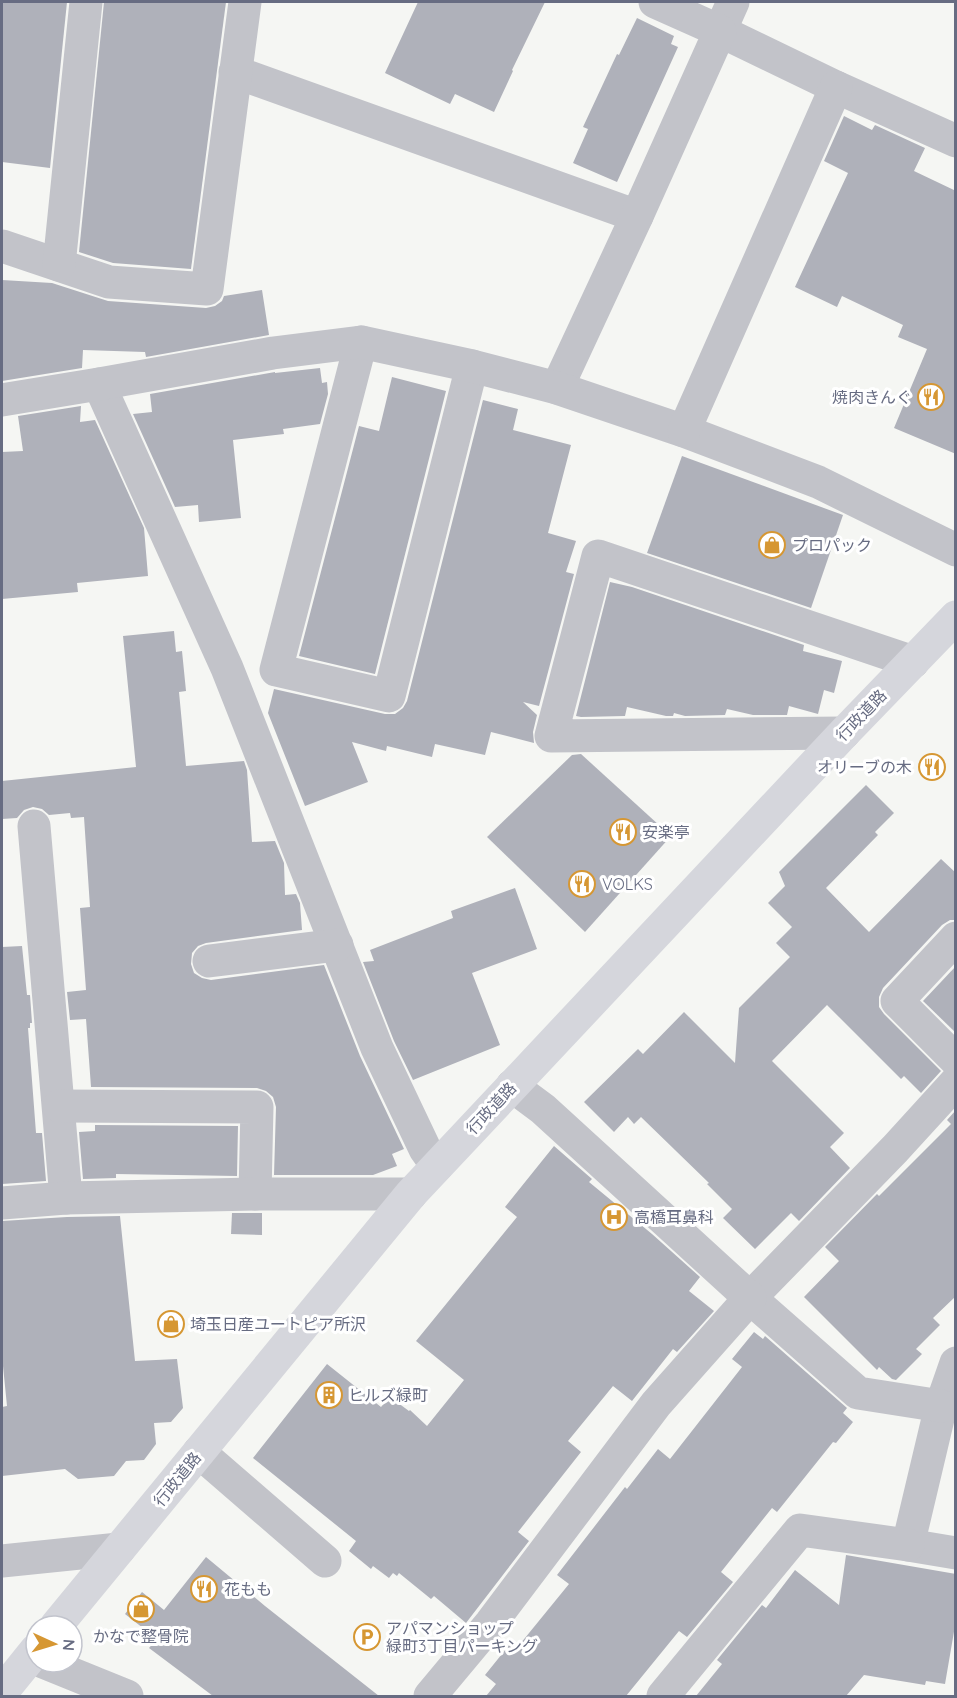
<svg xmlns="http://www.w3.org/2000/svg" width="957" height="1698" font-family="Quicksand,'Noto Sans JP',sans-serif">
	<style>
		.building { fill: #afb1ba }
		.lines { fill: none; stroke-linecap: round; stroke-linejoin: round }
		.minor { stroke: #c2c3c9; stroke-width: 33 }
		.highway { stroke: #d5d6dc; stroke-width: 33 }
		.labels { text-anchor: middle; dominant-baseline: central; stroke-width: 6; stroke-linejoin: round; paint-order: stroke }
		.poi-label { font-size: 16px; fill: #676c82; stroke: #fff; text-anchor: start }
		.street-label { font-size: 16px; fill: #676c82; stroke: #fff }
	</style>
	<rect width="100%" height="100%" fill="#f5f6f3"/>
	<g class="building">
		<path d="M 2,2 L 67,2 L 50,168 L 2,162 Z"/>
		<path d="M 104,2 L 226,2 L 191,269 L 113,263 L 79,252 Z"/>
		<path d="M 418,2 L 545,2 L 512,70 L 513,71 L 494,112 L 455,94 L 450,104 L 385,73 Z"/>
		<path d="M 637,18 L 674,36 L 671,44 L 678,47 L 617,182 L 573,163 L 588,129 L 583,127 L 617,54 L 619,55 Z"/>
		<path d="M 844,116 L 872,130 L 875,125 L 925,148 L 914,171 L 956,191 L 956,454 L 894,428 L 927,349 L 898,337 L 903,325 L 842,296 L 837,307 L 795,287 L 848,173 L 824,161 Z"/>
		<path d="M 2,280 L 52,283 L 108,301 L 206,308 L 215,306 L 222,301 L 224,296 L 262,290 L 269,335 L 146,357 L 145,352 L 83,350 L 82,368 L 2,381 Z"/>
		<path d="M 320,368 L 322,383 L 327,382 L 328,394 L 320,424 L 283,429 L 284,434 L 233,440 L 241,518 L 199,522 L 198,505 L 175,507 L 133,414 L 152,412 L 150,394 L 275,372 L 275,373 Z"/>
		<path d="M 392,377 L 446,391 L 375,674 L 299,656 L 359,426 L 379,431 Z"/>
		<path d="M 483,400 L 518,409 L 513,430 L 571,445 L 548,533 L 576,541 L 566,572 L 574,574 L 539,706 L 523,702 L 537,715 L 533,732 L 534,743 L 491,732 L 485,755 L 435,744 L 432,757 L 387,746 L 386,751 L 352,742 L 368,782 L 305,806 L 268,713 L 274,689 L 385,714 L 395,714 L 403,708 L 407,701 Z"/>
		<path d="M 81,406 L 80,422 L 95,420 L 144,528 L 148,576 L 77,583 L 78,592 L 2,599 L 2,452 L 23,451 L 18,416 Z"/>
		<path d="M 682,456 L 843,515 L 811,608 L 647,553 Z"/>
		<path d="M 610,582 L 632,587 L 804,645 L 803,651 L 842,661 L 834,693 L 824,690 L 818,714 L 789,706 L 787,715 L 753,715 L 727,709 L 725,715 L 685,716 L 674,713 L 673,716 L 666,716 L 627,707 L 625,716 L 581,717 L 576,716 Z"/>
		<path d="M 174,631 L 176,652 L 182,651 L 186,691 L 179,692 L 186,766 L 244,761 L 247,770 L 252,842 L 275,841 L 284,863 L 285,895 L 296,894 L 300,903 L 302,930 L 206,943 L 198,946 L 192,953 L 191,964 L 194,973 L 202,978 L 211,980 L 324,965 L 360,1056 L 404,1149 L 392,1154 L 397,1166 L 373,1175 L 274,1175 L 276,1107 L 273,1097 L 266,1091 L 257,1088 L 91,1087 L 86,1019 L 70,1020 L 67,992 L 86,990 L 80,908 L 90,907 L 84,817 L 71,818 L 70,813 L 49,815 L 42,809 L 33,807 L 24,810 L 17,818 L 2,819 L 2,781 L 136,767 L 123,636 Z"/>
		<path d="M 581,754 L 671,836 L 585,932 L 487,837 L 572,755 Z"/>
		<path d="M 866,785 L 894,813 L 875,832 L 878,835 L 826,888 L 869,932 L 941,859 L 956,873 L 956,920 L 950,920 L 942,925 L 883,988 L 879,997 L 879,1007 L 884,1014 L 941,1071 L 921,1093 L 904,1076 L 901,1079 L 827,1005 L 772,1061 L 844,1133 L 830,1147 L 850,1168 L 799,1221 L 791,1213 L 755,1249 L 723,1218 L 732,1209 L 707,1184 L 709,1183 L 641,1117 L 634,1124 L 628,1117 L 614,1132 L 584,1102 L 638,1049 L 643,1054 L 684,1012 L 735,1063 L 739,1008 L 790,957 L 776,943 L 792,927 L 768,903 L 785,886 L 779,872 Z"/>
		<path d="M 515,888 L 537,949 L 472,973 L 500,1045 L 413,1080 L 394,1041 L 363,962 L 374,961 L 370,950 L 453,918 L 451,911 Z"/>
		<path d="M 22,946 L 27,995 L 30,995 L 32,1023 L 30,1023 L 30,1028 L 28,1028 L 36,1133 L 42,1133 L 46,1181 L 2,1184 L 2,947 Z"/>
		<path d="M 956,966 L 956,1033 L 923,1001 Z"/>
		<path d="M 956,1110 L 956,1296 L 933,1318 L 940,1325 L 916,1349 L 922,1354 L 896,1380 L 892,1379 L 879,1367 L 877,1370 L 804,1297 L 839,1261 L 825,1247 L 877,1194 L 879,1196 L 951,1124 L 947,1120 Z"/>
		<path d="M 95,1125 L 238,1126 L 237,1176 L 116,1174 L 116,1178 L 83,1179 L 79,1132 L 95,1131 Z"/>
		<path d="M 554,1146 L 592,1179 L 589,1182 L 652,1234 L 700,1277 L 689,1291 L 714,1311 L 677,1352 L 673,1349 L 632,1401 L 613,1386 L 568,1441 L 581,1452 L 518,1532 L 529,1541 L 466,1623 L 434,1596 L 431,1599 L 399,1573 L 397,1576 L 393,1573 L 389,1578 L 373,1566 L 371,1569 L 349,1551 L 356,1541 L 253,1458 L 327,1364 L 381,1407 L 390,1397 L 409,1411 L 410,1410 L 427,1426 L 464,1380 L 416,1341 L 517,1217 L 505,1207 Z"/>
		<path d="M 232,1213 L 262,1213 L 262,1235 L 231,1234 Z"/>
		<path d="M 120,1216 L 135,1361 L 177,1359 L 183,1408 L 171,1422 L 154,1423 L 156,1444 L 144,1460 L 126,1461 L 114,1476 L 78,1479 L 65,1469 L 2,1476 L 2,1407 L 7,1406 L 2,1356 L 2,1221 L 67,1217 Z"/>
		<path d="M 754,1332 L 763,1339 L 765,1336 L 847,1408 L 843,1413 L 853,1422 L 836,1443 L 833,1442 L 777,1512 L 772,1508 L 721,1572 L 733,1582 L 687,1637 L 679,1631 L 626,1696 L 486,1696 L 496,1684 L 485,1675 L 510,1644 L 516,1649 L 569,1584 L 557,1575 L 625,1487 L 627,1489 L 658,1449 L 670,1459 L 742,1367 L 732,1359 Z"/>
		<path d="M 846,1555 L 956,1574 L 956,1620 L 945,1684 L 926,1681 L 925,1685 L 864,1675 L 846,1696 L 696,1696 L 722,1664 L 717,1660 L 762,1605 L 766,1608 L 795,1570 L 839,1605 Z"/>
		<path d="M 206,1557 L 265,1606 L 379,1696 L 213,1696 L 149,1648 L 157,1639 L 125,1614 L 142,1592 L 164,1610 Z"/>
	</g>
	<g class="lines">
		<g class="minor">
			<path d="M 733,2 L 720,31 L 836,87 L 956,141"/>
			<path d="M 235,72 L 637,216"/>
			<path d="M 2,246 L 109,282 L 207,289 L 245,2"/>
			<path d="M 59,265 L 86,2"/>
			<path d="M 361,342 L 276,670 L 389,696 L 472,366"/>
			<path d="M 99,384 L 227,668 L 377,1048 L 425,1149 L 437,1166"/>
			<path d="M 557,388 L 637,216 L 720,31 L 655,2"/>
			<path d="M 2,400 L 99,384 L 273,353 L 361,342 L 472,366 L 557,388 L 684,431 L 818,482 L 956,550"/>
			<path d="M 684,431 L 836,87"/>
			<path d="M 844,733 L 551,736 L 598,556 L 913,662"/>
			<path d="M 34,826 L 66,1198"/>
			<path d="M 956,938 L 897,1001 L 956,1060"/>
			<path d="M 209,961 L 337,945"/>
			<path d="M 59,1106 L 257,1107 L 255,1194"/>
			<path d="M 2,1203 L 66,1198 L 255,1194 L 411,1194"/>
			<path d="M 956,1363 L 941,1406 L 908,1545 L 956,1553"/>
			<path d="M 941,1406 L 858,1393 L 750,1298 L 895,1149 L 956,1082"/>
			<path d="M 199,1452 L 325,1561"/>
			<path d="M 2,1561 L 119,1549"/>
			<path d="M 43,1662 L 127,1696"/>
			<path d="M 430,1696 L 491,1623 L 656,1404 L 750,1298 L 543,1109 L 512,1086"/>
			<path d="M 663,1696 L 800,1530 L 908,1545"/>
		</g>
		<g class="highway">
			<path d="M 56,1626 L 411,1194 L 844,733 L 956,617"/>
			<path d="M 2,1692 L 36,1650"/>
		</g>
	</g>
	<defs>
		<symbol id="restaurant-ring" viewBox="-11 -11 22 22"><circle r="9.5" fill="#fff" stroke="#d69733" stroke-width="1.5"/><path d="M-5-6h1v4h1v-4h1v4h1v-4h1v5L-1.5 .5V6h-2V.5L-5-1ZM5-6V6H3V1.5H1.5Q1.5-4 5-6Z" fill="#d69733"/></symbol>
		<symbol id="shop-ring" viewBox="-11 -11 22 22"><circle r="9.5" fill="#fff" stroke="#d69733" stroke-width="1.5"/><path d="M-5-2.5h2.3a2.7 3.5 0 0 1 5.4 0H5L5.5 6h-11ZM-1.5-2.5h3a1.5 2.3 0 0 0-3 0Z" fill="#d69733"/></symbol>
		<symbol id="hospital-ring" viewBox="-11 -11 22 22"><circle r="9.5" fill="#fff" stroke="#d69733" stroke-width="1.5"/><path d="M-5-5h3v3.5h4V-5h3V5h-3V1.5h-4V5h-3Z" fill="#d69733"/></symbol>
		<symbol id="building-ring" viewBox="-11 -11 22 22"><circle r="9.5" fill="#fff" stroke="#d69733" stroke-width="1.5"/><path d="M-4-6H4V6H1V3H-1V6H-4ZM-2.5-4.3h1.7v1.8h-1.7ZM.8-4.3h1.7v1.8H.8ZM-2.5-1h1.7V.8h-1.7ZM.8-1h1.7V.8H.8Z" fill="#d69733"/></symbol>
		<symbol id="parking-ring" viewBox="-11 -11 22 22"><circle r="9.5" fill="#fff" stroke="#d69733" stroke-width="1.5"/><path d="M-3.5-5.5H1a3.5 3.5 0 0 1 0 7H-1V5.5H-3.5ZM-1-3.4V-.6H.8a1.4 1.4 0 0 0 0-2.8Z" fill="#d69733"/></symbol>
	</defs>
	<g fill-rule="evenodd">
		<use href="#restaurant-ring" x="916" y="382" width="30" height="30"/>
		<use href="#shop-ring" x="757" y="530" width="30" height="30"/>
		<use href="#restaurant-ring" x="917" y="752" width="30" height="30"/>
		<use href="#restaurant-ring" x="608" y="817" width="30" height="30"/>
		<use href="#restaurant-ring" x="567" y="869" width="30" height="30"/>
		<use href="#hospital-ring" x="599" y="1202" width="30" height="30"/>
		<use href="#shop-ring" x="156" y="1309" width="30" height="30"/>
		<use href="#building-ring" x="314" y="1380" width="30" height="30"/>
		<use href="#restaurant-ring" x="189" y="1574" width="30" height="30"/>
		<use href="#shop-ring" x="126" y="1594" width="30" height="30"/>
		<use href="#parking-ring" x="352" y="1622" width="30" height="30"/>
	</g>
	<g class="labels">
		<g class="poi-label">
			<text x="912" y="397" text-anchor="end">焼肉きんぐ</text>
			<text x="792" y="545">プロパック</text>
			<text x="912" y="767" text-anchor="end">オリーブの木</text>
			<text x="642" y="832">安楽亭</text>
			<text x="602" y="884">VOLKS</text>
			<text x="634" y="1217">高橋耳鼻科</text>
			<text x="190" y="1324">埼玉日産ユートピア所沢</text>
			<text x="348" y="1395">ヒルズ緑町</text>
			<text x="224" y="1589">花もも</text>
			<text x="386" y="1628">アパマンショップ<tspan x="386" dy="18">緑町3丁目パーキング</tspan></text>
			<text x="141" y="1636" text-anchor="middle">かなで整骨院</text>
		</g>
		<g class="street-label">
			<text transform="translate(861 715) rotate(-46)">行政道路</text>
			<text transform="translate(491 1108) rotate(-47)">行政道路</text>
			<text transform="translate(177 1479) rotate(-51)">行政道路</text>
		</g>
	</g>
	<rect width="957" height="1698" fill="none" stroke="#676c82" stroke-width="6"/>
	<g transform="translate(54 1644) rotate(94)"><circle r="28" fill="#ffffff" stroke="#c2c4cd" stroke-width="1.5"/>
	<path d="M0-4.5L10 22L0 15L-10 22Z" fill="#d69733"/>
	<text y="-9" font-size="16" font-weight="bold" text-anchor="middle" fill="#676c82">N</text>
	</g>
</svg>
